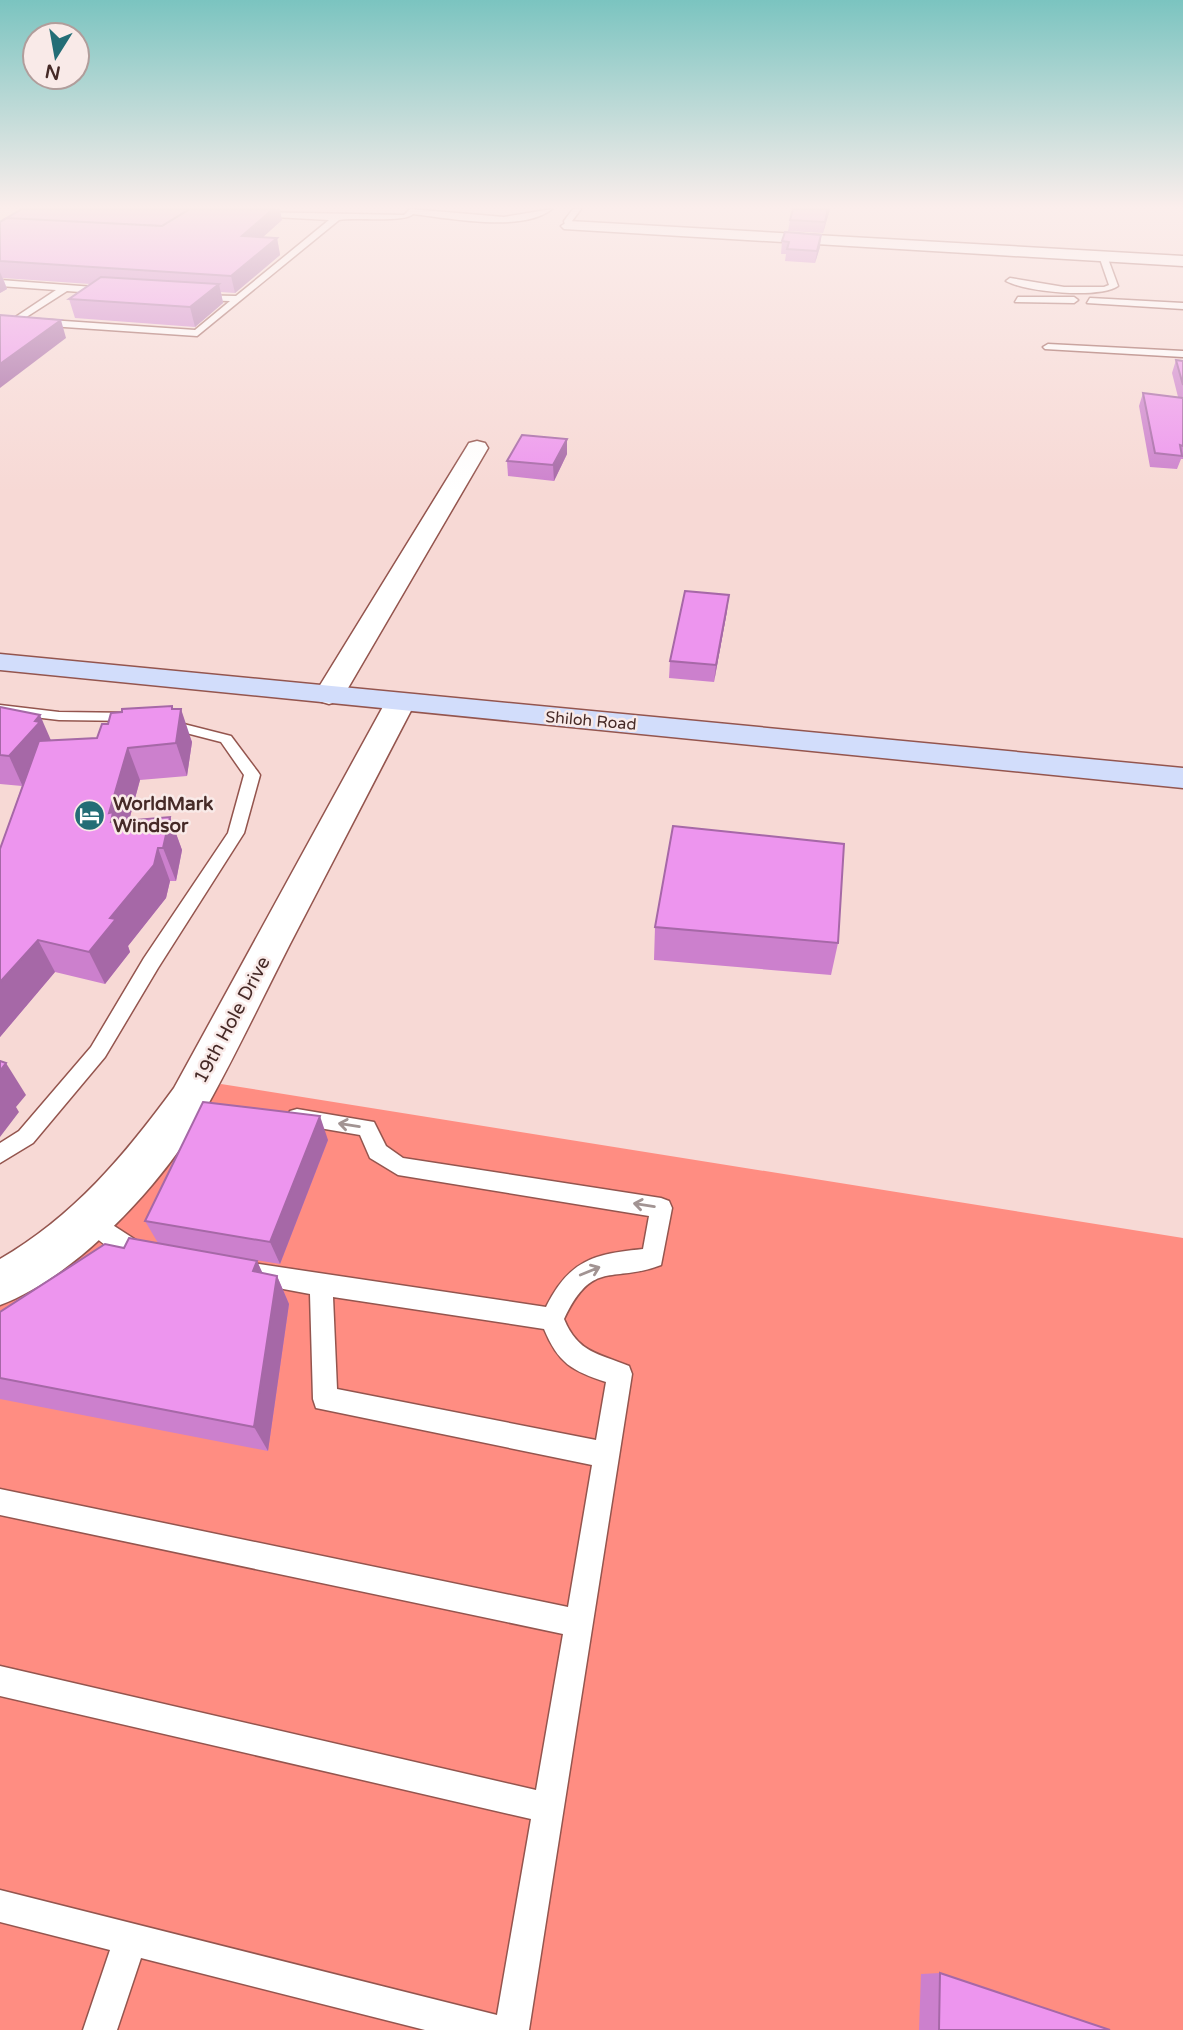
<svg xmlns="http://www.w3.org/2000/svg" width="1183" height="2030" font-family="'Varela Round',sans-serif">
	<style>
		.green { fill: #ff8d82 }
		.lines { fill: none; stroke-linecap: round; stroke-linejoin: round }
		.service-casing { stroke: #94554e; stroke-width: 3 }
		.minor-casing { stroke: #94554e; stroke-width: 3 }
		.secondary-casing { stroke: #94554e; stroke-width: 3 }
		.service { fill: #fff; fill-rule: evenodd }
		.minor { fill: #fff; fill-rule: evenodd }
		.secondary { fill: #d2ddfb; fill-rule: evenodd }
		.wall { fill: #cc80cd }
		.shaded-wall { fill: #a668a7 }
		.building { fill: #ed95ee; stroke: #a668a7; stroke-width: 2 }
		.oneway { stroke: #a29493 }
		.labels { text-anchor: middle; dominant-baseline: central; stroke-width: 5; stroke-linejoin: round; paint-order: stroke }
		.far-street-label { font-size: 16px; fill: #462a27; stroke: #f9eae8 }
		.poi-label { font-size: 19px; font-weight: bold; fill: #462a27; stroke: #f9eae8; text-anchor: start }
		.street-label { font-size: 19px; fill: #462a27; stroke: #f9eae8 }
	</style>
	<rect width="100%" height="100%" fill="#f7d9d5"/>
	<path class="green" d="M 221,1084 L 1183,1238 L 1183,2030 L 0,2030 L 0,1295 L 102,1229 Z"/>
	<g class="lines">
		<defs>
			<g id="service">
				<path d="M 410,209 L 504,217 L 552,209 C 522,233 449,218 413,214 C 404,223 355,217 339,220 L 197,336 L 35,325 L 31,322 L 35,319 L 195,330 L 230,301 L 196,300 L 193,295 L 236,296 L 329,220 L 257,216 L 254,212 L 404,215 Z"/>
				<path d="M 573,209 L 581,209 L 572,221 L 572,228 L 566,228 L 564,221 Z"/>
				<path d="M 1103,254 L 1107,256 L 1118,286 C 1099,299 1026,292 1006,281 L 1010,278 L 1064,287 L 1104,287 L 1109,285 L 1099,256 Z"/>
				<path d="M 0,280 L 107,288 L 111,291 L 107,294 L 67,291 L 17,323 L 14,322 L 14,318 L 56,290 L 0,286 Z"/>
				<path d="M 1018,297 L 1074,297 L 1078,300 L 1074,303 L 1015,302 Z"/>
				<path d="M 1090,298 L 1183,303 L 1183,309 L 1087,303 Z"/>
				<path d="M 1048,344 L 1183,351 L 1183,357 L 1045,349 L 1043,347 Z"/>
				<path d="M 0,705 L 59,712 L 135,713 L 142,717 L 135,721 L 59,720 L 0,713 Z"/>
				<path d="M 164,719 L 231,736 L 258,772 L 260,775 L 244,833 L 158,968 L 105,1057 L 33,1143 L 0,1163 L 0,1143 L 19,1131 L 91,1047 L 144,958 L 228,833 L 244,775 L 221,742 L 159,726 L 157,723 Z"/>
				<path d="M 297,1109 L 374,1122 L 386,1146 L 403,1158 L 661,1198 L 669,1201 L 672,1208 L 661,1265 C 612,1284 593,1258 564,1319 C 578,1353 598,1353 629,1366 L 632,1374 L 529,2030 L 425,2030 L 141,1958 L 117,2030 L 83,2030 L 110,1950 L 0,1922 L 0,1890 L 497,2015 L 531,1819 L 0,1696 L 0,1666 L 536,1790 L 563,1634 L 0,1515 L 0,1489 L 568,1607 L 592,1465 L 316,1408 L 313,1399 L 310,1294 L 252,1283 L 244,1280 L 240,1273 L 244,1266 L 252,1263 L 546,1307 C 569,1260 594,1254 643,1249 L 649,1216 L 398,1175 L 370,1158 L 360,1135 L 290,1123 L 287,1117 L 290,1111 ZM 333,1297 L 544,1329 C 558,1363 572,1371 606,1382 L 596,1440 L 337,1389 Z"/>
				<path d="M 91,1211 L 142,1244 L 158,1248 L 161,1255 L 158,1262 C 132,1272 103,1242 83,1228 L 80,1221 L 83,1214 Z"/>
			</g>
			<g id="minor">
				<path d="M 569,221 L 1183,256 L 1183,266 L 564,229 L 561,226 Z"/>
				<path d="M 477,441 L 485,443 L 488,448 L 344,695 L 339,701 L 329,704 L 319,701 L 314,695 L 466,448 L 469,443 Z"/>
				<path d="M 400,694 L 410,697 L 415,703 C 373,783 332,864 290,944 C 262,999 235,1056 205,1110 C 164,1182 78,1276 0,1305 L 0,1259 C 73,1217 125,1155 174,1088 L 385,703 L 390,697 Z"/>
			</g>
			<path id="secondary" d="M 0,654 L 1183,768 L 1183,788 L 0,670 Z"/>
		</defs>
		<use href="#service" class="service-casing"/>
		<use href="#minor" class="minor-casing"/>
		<use href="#secondary" class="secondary-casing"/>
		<use href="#service" class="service"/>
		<use href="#minor" class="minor"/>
		<use href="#secondary" class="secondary"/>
	</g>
	<g class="wall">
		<path d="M 793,209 L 830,209 L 823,233 L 788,231 L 790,220 Z"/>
		<path d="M 282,220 L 263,237 L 277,238 L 280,255 L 235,293 L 221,292 L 223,303 L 195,327 L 75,318 L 69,299 L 90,284 L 3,278 L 7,289 L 0,293 L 0,222 Z"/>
		<path d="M 785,232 L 820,247 L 815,263 L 785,261 L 786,254 L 781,254 L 782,241 Z"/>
		<path d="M 1176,360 L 1183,361 L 1183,459 L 1181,459 L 1177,469 L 1150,467 L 1139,406 L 1143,393 L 1178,397 L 1172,373 Z"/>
		<path d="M 567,454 L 554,481 L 508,476 L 507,461 Z"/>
		<path d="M 727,611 L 714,682 L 669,678 L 670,661 Z"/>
		<path d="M 0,707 L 51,740 L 97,738 L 108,724 L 173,709 L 192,742 L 187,776 L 140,780 L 129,820 L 170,817 L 182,850 L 176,881 L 170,881 L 166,898 L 128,946 L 130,952 L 105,984 L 55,972 L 0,1037 L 0,849 L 22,786 L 0,784 Z"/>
		<path d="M 655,927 L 838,943 L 831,975 L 654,960 Z"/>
		<path d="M 328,1140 L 280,1264 L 218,1254 L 257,1261 L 262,1273 L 277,1276 L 289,1304 L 268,1451 L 0,1399 L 0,1312 L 124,1248 L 158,1243 L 145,1221 Z"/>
		<path d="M 940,1973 L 1110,2030 L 919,2030 L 921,1974 Z"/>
	</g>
	<g class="shaded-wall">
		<path d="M 273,209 L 280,209 L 282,220 L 246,252 L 242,236 Z"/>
		<path d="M 828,209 L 830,209 L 823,233 L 825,222 Z"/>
		<path d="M 821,235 L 820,247 L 815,263 L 817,251 Z"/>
		<path d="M 277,238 L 280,255 L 235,293 L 231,276 Z"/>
		<path d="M 0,272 L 7,289 L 0,293 Z"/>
		<path d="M 219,284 L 223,303 L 195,327 L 190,307 Z"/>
		<path d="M 61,320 L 66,338 L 0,388 L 0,364 Z"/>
		<path d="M 567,439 L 567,454 L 554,481 L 553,465 Z"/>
		<path d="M 729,595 L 727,611 L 714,682 L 716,665 Z"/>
		<path d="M 172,706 L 178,726 L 181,709 L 192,742 L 187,776 L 176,743 Z"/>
		<path d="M 40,715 L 53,745 L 23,787 L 9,756 Z"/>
		<path d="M 128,748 L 140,780 L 124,839 L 111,822 L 109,813 Z"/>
		<path d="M 170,817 L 182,850 L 176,881 L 163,848 Z"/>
		<path d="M 158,848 L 170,881 L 166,898 L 128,946 L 130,952 L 105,984 L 89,952 L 110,918 Z"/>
		<path d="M 38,940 L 55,972 L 0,1037 L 0,982 Z"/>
		<path d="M 6,1063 L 26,1095 L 16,1107 L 19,1112 L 0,1137 L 0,1071 Z"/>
		<path d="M 320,1116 L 328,1140 L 280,1264 L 270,1242 Z"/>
		<path d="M 257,1261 L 270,1289 L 253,1271 Z"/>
		<path d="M 277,1276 L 289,1304 L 268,1451 L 254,1427 Z"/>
	</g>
	<g class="building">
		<path d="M 22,209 L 190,209 L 162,226 L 5,219 Z"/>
		<path d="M 190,209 L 273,209 L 242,236 L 277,238 L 231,276 L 0,261 L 0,222 L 7,218 L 162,226 Z"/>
		<path d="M 793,209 L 828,209 L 825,222 L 790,220 Z"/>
		<path d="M 785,232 L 821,235 L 817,251 L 787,249 L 789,242 L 782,241 Z"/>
		<path d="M 101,277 L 219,284 L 190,307 L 69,299 Z"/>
		<path d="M 0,315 L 61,320 L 0,364 Z"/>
		<path d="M 1176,360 L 1183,361 L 1183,385 Z"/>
		<path d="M 1143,393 L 1183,398 L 1183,446 L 1180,445 L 1182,456 L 1155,453 Z"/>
		<path d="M 522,435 L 567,439 L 553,465 L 507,461 Z"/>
		<path d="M 685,591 L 729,595 L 716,665 L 670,661 Z"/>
		<path d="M 172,706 L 172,709 L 181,709 L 176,743 L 128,748 L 109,813 L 113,812 L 111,822 L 170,817 L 163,848 L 158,848 L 154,865 L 110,918 L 116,919 L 89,952 L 38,940 L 0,982 L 0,849 L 39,741 L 97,738 L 102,724 L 108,724 L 111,713 L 122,712 L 122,709 Z"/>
		<path d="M 0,707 L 40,715 L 35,721 L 40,722 L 9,756 L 0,755 Z"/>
		<path d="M 673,826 L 844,844 L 838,943 L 655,927 Z"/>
		<path d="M 0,1061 L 6,1063 L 0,1071 Z"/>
		<path d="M 203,1102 L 320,1116 L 270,1242 L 145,1221 Z"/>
		<path d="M 129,1238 L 257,1261 L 253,1271 L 277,1276 L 254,1427 L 0,1378 L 0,1312 L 105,1244 L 124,1248 Z"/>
		<path d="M 940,1973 L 1110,2030 L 939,2030 Z"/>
	</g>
	<defs><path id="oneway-shaft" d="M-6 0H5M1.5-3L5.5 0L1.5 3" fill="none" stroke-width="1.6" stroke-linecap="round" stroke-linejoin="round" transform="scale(1.75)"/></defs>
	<g class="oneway">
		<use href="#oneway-shaft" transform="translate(349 1125) rotate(-171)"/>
		<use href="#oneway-shaft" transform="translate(644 1205) rotate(-171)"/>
		<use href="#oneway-shaft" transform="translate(590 1271) rotate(-22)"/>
	</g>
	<linearGradient id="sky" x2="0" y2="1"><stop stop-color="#7bc4c0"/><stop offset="0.42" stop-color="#fbeeec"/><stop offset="1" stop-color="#fbeeec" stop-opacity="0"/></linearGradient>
	<rect width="1183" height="493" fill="url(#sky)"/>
	<defs>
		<symbol id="hotel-disc" viewBox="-11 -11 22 22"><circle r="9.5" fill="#236d76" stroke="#f9eae8"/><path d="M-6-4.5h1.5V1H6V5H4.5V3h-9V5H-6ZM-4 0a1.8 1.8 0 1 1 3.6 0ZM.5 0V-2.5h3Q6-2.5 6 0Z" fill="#fff"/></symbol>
	</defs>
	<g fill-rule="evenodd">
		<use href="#hotel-disc" x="72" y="798" width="35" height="35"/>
	</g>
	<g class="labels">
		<g class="far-street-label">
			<text transform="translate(591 721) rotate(5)">Shiloh Road</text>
		</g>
		<g class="poi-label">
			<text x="113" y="804">WorldMark<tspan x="113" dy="22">Windsor</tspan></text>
		</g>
		<g class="street-label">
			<text transform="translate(232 1020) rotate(-62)">19th Hole Drive</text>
		</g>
	</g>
	<g transform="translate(56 56) rotate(191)"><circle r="33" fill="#f9eae8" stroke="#b19d9b" stroke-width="2"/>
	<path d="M0-5L12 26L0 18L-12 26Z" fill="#236d76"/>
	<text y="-10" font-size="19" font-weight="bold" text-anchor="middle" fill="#462a27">N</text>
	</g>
</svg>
